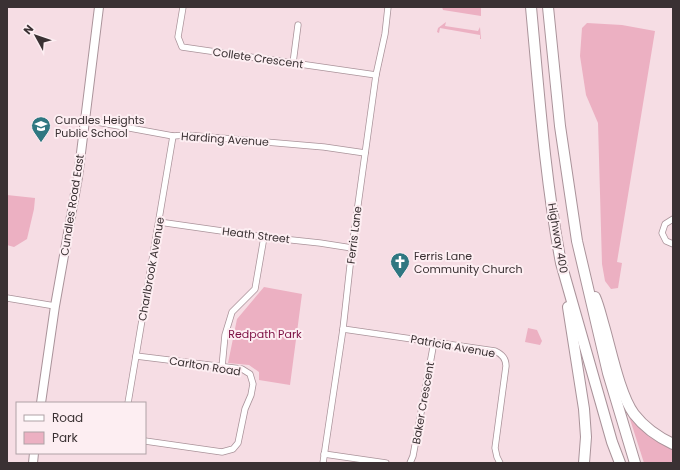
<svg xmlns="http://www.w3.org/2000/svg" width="680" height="470" font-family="Poppins,sans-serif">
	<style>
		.green { fill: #ecb0c2 }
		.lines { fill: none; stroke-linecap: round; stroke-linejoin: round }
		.minor-casing { stroke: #aa939a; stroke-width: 7 }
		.secondary-casing { stroke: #aa939a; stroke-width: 10 }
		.motorway-casing { stroke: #aa939a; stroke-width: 12 }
		.minor { stroke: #fff; stroke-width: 5.5 }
		.secondary { stroke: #fff; stroke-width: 8 }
		.motorway { stroke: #fff; stroke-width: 10 }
		.labels { text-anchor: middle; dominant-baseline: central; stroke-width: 4; stroke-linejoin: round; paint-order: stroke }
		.street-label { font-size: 11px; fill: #3a3133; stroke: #fdeef2 }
		.poi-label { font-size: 11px; fill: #3a3133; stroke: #fdeef2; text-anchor: start }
		.park-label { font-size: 11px; fill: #7c0f43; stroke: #fdeef2 }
	</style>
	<rect width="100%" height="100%" fill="#f6dde4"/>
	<g class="green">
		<path d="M 442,7 L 481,7 L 481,16 L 443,10 Z"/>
		<path d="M 446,22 L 445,26 L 478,31 L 480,27 L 481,39 L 480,39 L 480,35 L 440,28 L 439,33 L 437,32 L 438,28 Z"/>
		<path d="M 587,23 L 622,25 L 655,31 L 617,262 L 622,263 L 618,288 L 611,289 L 605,281 L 602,264 L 598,123 L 586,95 L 580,56 L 582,28 Z"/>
		<path d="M 7,195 L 35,198 L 34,209 L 27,239 L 14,247 L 7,245 Z"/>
		<path d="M 264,287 L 302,294 L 290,385 L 259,380 L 259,372 L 249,365 L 228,363 L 237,319 Z"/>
		<path d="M 528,328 L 537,330 L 542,341 L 540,345 L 525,342 Z"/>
		<path d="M 627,410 L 673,447 L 673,463 L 644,463 Z"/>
	</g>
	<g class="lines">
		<defs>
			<g id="minor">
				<path d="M 183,7 L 178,37 L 182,47 L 376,75"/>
				<path d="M 293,63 L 298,25"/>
				<path d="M 86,120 L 173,136 L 186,135 L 324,147 L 365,153"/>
				<path d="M 673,219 L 665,224 L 662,233 L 666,241 L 673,244"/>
				<path d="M 159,222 L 264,237 L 320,243 L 352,248"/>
				<path d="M 7,298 L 55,306"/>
				<path d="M 343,329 L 495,351 C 502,354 506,358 506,366 L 495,448 L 497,457 L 500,463"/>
				<path d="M 136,356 L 242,369 L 250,374 L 253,384 L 251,395 L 245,409 L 238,443 L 233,449 L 222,452 L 145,441"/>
				<path d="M 222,367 L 225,335 L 232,312 L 255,289 L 264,237"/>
				<path d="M 128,403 L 173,136"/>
				<path d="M 324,454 L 386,463"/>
				<path d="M 323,463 L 343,329 L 352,248 L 376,75 L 385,34 L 388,7"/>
				<path d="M 410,463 L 413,456 L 434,342"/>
			</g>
			<g id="secondary">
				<path d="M 41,403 L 55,306 L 78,177 L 99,7"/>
				<path d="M 33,463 L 34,453"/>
			</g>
			<g id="motorway">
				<path d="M 531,7 C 539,93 545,179 561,263 L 612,442 L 620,463"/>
				<path d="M 548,7 L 560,126 L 577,241 L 608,373 L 635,463"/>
				<path d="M 595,297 C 599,306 601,316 604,326 C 611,350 620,395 634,414 C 644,427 658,437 673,444"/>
				<path d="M 568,307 L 584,409 L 586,437 L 584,463"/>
			</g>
		</defs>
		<use href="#minor" class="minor-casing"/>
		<use href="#secondary" class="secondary-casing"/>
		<use href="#motorway" class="motorway-casing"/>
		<use href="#minor" class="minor"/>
		<use href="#secondary" class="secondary"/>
		<use href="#motorway" class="motorway"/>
	</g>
	<defs>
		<symbol id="school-pin" viewBox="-11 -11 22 30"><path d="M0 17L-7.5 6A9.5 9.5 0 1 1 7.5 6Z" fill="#2f7781" stroke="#fdeef2"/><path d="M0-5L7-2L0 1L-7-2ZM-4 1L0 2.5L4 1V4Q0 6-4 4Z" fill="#fff"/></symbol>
		<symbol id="church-pin" viewBox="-11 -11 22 30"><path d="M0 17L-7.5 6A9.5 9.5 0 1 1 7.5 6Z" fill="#2f7781" stroke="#fdeef2"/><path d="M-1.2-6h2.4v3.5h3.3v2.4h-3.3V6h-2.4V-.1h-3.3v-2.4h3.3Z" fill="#fff"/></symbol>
	</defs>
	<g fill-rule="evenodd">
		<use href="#school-pin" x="30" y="115" width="22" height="30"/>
		<use href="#church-pin" x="389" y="251" width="22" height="30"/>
	</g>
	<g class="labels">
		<g class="street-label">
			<text transform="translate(258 58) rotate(8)">Collete Crescent</text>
			<text transform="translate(225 139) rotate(4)">Harding Avenue</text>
			<text transform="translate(72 205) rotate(-81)">Cundles Road East</text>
			<text transform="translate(256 235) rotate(7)">Heath Street</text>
			<text transform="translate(354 235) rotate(-83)">Ferris Lane</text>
			<text transform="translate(558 238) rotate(80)">Highway 400</text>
			<text transform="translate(151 269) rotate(-80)">Charlbrook Avenue</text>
			<text transform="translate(453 346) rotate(10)">Patricia Avenue</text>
			<text transform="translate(205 366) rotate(9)">Carlton Road</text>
			<text transform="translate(423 403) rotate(-80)">Baker Crescent</text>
		</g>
		<g class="poi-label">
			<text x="55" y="120">Cundles Heights<tspan x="55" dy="13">Public School</tspan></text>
			<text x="414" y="256">Ferris Lane<tspan x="414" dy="13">Community Church</tspan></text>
		</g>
		<g class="park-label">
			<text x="265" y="334">Redpath Park</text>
		</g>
	</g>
	<rect width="680" height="470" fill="none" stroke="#3a3133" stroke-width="16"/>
	<rect x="16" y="402" width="130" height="52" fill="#fdeef2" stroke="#afa2a6"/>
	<rect x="24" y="415" width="20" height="6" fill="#ffffff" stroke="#afa2a6"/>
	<text x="52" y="422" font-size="12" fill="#3a3133">Road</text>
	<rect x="24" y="432" width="20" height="12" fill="#ecb0c2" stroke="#afa2a6"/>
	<text x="52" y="442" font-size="12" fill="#3a3133">Park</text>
	<g transform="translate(36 36) rotate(310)" stroke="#fdeef2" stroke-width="3" paint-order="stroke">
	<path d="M0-3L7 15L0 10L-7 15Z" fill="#3a3133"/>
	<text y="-6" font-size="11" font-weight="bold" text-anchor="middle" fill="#3a3133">N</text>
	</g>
</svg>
